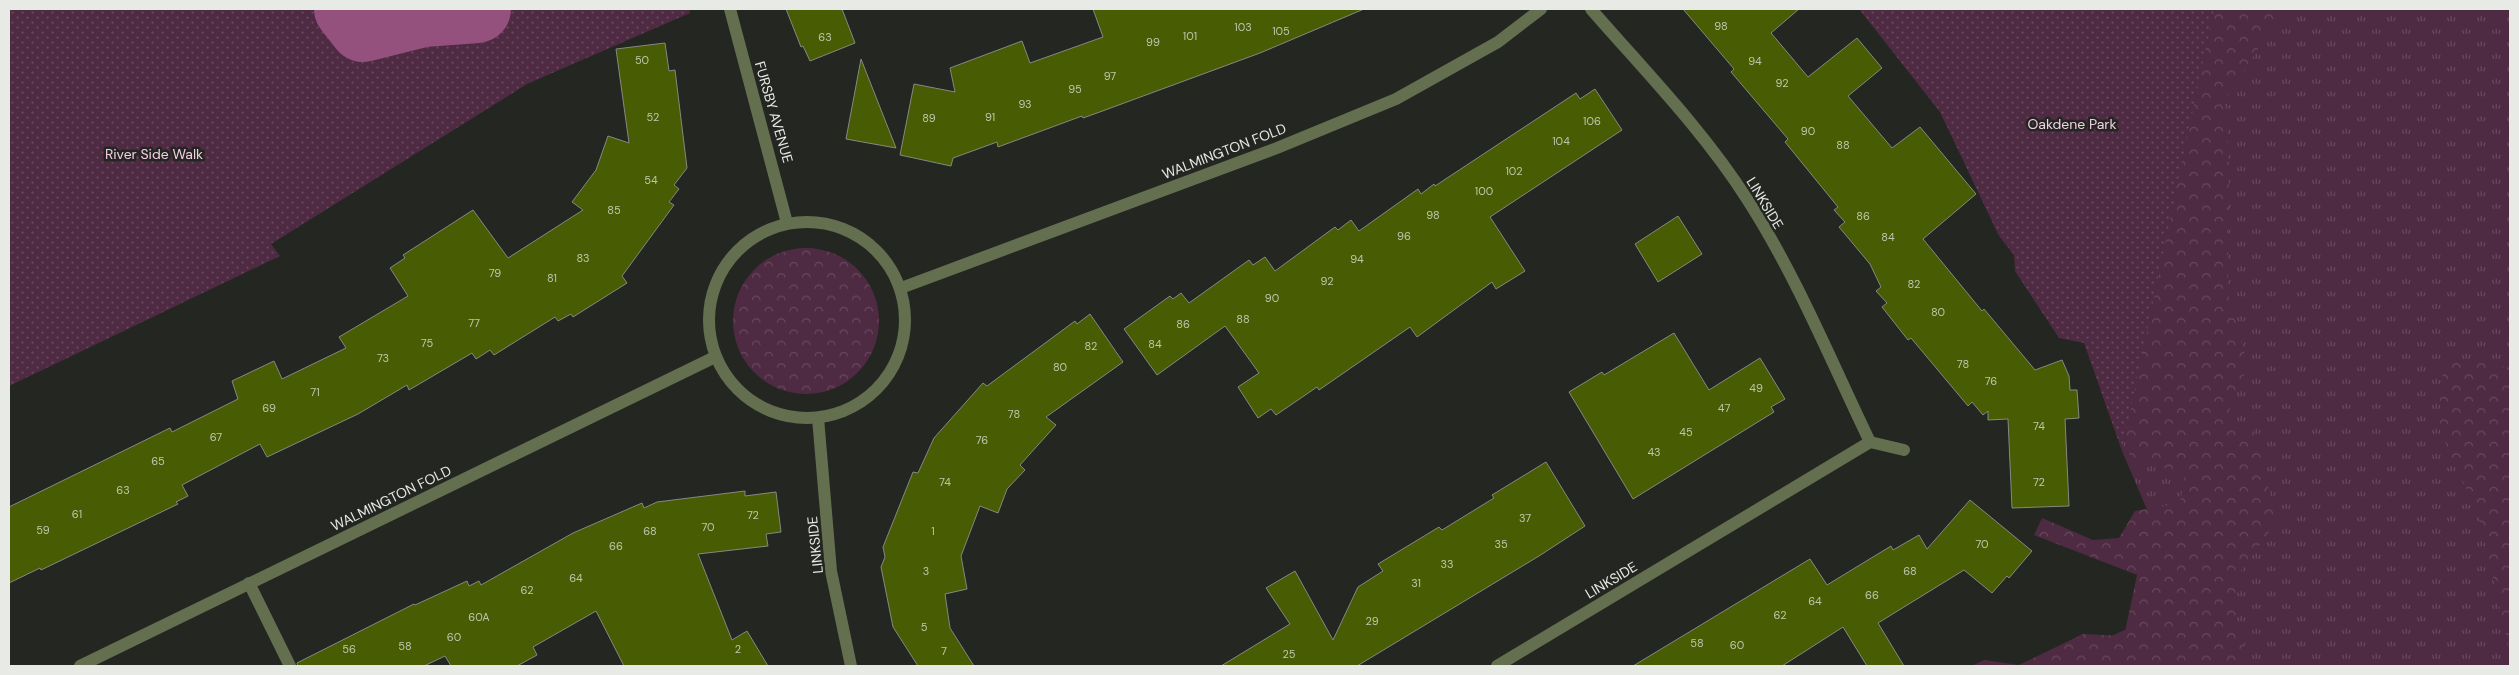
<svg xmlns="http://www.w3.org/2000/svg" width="2519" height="675" font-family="'DM Sans',sans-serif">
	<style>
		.grass { fill: url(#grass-tufts) }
		.forest { fill: url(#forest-crowns) }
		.park { fill: url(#park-dots) }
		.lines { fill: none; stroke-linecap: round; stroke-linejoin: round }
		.river { stroke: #95517e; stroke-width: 68 }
		.building { fill: #475c03; stroke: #868982 }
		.street { stroke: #646f50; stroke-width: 12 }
		.labels { text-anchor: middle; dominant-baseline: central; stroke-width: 5; stroke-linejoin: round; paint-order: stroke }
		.number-label { font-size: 11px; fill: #c0c6ad }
		.street-label { font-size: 14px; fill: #e8eae6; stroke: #242621 }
		.park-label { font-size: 14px; fill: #f5cde5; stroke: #242621 }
	</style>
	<defs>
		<pattern id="grass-tufts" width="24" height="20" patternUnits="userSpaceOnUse" patternTransform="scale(1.25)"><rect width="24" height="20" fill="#4f2a43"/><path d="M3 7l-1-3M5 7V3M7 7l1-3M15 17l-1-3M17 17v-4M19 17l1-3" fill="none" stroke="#68495e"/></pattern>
		<pattern id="forest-crowns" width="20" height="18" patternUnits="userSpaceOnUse" patternTransform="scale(1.25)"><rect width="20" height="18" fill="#4f2a43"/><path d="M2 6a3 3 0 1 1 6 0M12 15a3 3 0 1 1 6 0" fill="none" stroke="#68495e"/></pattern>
		<pattern id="park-dots" width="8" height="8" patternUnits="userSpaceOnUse" patternTransform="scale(1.25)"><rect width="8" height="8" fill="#4f2a43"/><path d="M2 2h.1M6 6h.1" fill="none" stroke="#68495e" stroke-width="1.8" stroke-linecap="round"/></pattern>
	</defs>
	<rect width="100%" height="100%" fill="#242621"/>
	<path class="grass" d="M 2214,9 L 2510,9 L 2510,666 L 2048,666 L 2186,601 L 2122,451 Z"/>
	<g class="forest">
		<path d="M 2048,9 L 2279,9 L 2273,26 L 2225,100 L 2229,166 L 2228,293 L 2248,366 L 2226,418 L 2254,431 L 2277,521 L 2238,575 L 2236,619 L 2252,666 L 1972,666 L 1984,660 L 2019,665 L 2083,634 L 2124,636 L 2137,575 L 2034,535 L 2042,518 L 2093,540 L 2119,538 L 2135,511 L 2180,503 L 2185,474 L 2131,459 L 2122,429 Z"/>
		<circle cx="806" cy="321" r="73"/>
		<path d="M 2485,356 L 2510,371 L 2510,653 L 2479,517 L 2440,431 L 2440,387 L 2445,365 Z"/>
	</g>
	<g class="park">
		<path d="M 9,9 L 689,9 L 690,13 L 527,84 L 271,244 L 280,256 L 9,386 Z"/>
		<path d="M 1859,9 L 2214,9 L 2122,451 L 2084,343 L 2059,338 L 2015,271 L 2014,255 L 1999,236 L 1940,112 Z"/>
	</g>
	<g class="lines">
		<path class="river" d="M 348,9 L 363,28 L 423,13 L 477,9"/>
	</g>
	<g class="building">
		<path d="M 786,9 L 842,9 L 855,43 L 810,61 L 803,46 L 801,47 Z"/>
		<path d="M 1093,9 L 1364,9 L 1260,53 L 1097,113 L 1083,118 L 1082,116 L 998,147 L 997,142 L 953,158 L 951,166 L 900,155 L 914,84 L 955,92 L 950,68 L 1022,41 L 1030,63 L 1103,37 Z"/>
		<path d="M 1683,9 L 1799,9 L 1771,33 L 1808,77 L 1857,38 L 1882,68 L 1848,96 L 1892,148 L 1920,127 L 1976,194 L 1923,239 L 1982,311 L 1984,309 L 2035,370 L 2062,360 L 2069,376 L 2070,390 L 2077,390 L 2079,418 L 2065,419 L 2069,506 L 2012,508 L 2008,419 L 1988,420 L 1988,411 L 1983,415 L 1972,402 L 1968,406 L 1911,338 L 1908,340 L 1882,307 L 1887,303 L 1876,291 L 1881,287 L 1870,264 L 1839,227 L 1845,222 L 1834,210 L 1838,207 L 1785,142 L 1788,139 L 1731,72 L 1734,69 Z"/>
		<path d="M 665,43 L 669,71 L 675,70 L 687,168 L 674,185 L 679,189 L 669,202 L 674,205 L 622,276 L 627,283 L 573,317 L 571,314 L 558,321 L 555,317 L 494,355 L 490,350 L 476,359 L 472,353 L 409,390 L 407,385 L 358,414 L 267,457 L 260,444 L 182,485 L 188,496 L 176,502 L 178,504 L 41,570 L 40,568 L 9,583 L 9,507 L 170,428 L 172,432 L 238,399 L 232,381 L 274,361 L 282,379 L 346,348 L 339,337 L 408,296 L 390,268 L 405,258 L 403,255 L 473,210 L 508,258 L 583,210 L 572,202 L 596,170 L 608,136 L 629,143 L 616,49 Z"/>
		<path d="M 861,59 L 896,148 L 846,139 Z"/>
		<path d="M 1595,89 L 1622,130 L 1490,217 L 1525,271 L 1496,289 L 1492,282 L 1417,337 L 1410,327 L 1319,390 L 1317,387 L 1276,415 L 1271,409 L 1258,418 L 1238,387 L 1259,373 L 1225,326 L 1157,375 L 1124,329 L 1170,296 L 1173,299 L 1181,293 L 1189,303 L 1249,260 L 1253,265 L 1265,257 L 1275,271 L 1335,227 L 1338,230 L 1351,220 L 1359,231 L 1418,189 L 1421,194 L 1434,184 L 1435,186 L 1576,93 L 1580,99 Z"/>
		<path d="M 1678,216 L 1702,254 L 1658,282 L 1635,244 Z"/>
		<path d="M 1090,314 L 1123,362 L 1046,417 L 1056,425 L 1020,465 L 1025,470 L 1007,489 L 998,513 L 980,506 L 961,556 L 967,589 L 945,594 L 950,628 L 974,666 L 918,666 L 893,627 L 881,567 L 885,557 L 883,547 L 913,472 L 918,473 L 934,438 L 983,383 L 987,386 L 1075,321 L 1077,324 Z"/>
		<path d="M 1674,333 L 1709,390 L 1760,358 L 1785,399 L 1771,407 L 1774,412 L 1633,499 L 1569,392 L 1602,372 L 1604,375 Z"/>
		<path d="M 1546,462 L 1585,526 L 1539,556 L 1357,666 L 1221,666 L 1290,624 L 1266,588 L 1295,571 L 1333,640 L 1358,587 L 1383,571 L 1378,564 L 1439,527 L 1442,530 L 1494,498 L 1492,495 Z"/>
		<path d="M 745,491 L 745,496 L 776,492 L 781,532 L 766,534 L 768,546 L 698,554 L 732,640 L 747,631 L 768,666 L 624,666 L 596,611 L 533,647 L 537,655 L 517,666 L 451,666 L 445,656 L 424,666 L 298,666 L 297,663 L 414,604 L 415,605 L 467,581 L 469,586 L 479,581 L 481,585 L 573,533 L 642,503 L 644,508 L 657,502 Z"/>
		<path d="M 1970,500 L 2032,551 L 2009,578 L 2007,576 L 1992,593 L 1964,570 L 1878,623 L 1904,666 L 1867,666 L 1843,627 L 1782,666 L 1633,666 L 1810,559 L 1827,585 L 1891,546 L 1893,550 L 1919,535 L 1927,549 Z"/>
	</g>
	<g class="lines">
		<g class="street">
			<path d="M 730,9 L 787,223"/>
			<circle cx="807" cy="320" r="98"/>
			<path d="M 901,288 L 1277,148 L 1396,99 L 1498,42 L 1541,9"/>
			<path d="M 818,418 L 831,571 L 851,666"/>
			<path d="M 1870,442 L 1904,450"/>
			<path d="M 249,583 L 290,666"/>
			<path d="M 80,666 L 715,357"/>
			<path d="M 1497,666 L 1870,442 C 1831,361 1796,275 1747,199 C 1703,130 1644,70 1591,9"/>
		</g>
	</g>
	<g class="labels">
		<g class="number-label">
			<text x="1721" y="26">98</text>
			<text x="1243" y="27">103</text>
			<text x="1281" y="31">105</text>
			<text x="1190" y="36">101</text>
			<text x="825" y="37">63</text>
			<text x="1153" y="42">99</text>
			<text x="642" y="60">50</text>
			<text x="1755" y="61">94</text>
			<text x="1110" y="76">97</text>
			<text x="1782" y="83">92</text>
			<text x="1075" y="89">95</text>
			<text x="1025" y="104">93</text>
			<text x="653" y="117">52</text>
			<text x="990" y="117">91</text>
			<text x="929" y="118">89</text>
			<text x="1592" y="121">106</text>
			<text x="1808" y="131">90</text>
			<text x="1561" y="141">104</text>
			<text x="1843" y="145">88</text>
			<text x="1514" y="171">102</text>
			<text x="651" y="180">54</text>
			<text x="1484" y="191">100</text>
			<text x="614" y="210">85</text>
			<text x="1433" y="215">98</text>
			<text x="1863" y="216">86</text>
			<text x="1404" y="236">96</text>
			<text x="1888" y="237">84</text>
			<text x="583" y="258">83</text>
			<text x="1357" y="259">94</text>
			<text x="495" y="273">79</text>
			<text x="552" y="278">81</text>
			<text x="1327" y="281">92</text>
			<text x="1914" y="284">82</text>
			<text x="1272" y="298">90</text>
			<text x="1938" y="312">80</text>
			<text x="1243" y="319">88</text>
			<text x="474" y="323">77</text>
			<text x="1183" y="324">86</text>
			<text x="427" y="343">75</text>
			<text x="1155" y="344">84</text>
			<text x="1091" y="346">82</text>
			<text x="383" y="358">73</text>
			<text x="1963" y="364">78</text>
			<text x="1060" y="367">80</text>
			<text x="1991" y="381">76</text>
			<text x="1756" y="388">49</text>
			<text x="315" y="392">71</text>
			<text x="269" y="408">69</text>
			<text x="1724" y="408">47</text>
			<text x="1014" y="414">78</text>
			<text x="2039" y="426">74</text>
			<text x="1686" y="432">45</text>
			<text x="216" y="437">67</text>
			<text x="982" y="440">76</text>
			<text x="1654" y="452">43</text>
			<text x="158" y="461">65</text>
			<text x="945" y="482">74</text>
			<text x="2039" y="482">72</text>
			<text x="123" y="490">63</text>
			<text x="77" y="514">61</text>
			<text x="753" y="515">72</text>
			<text x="1525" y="518">37</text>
			<text x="708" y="527">70</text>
			<text x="43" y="530">59</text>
			<text x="650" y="531">68</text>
			<text x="933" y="531">1</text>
			<text x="1501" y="544">35</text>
			<text x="1982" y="544">70</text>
			<text x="616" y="546">66</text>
			<text x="1447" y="564">33</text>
			<text x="926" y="571">3</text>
			<text x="1910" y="571">68</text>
			<text x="576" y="578">64</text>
			<text x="1416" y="583">31</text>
			<text x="527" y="590">62</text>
			<text x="1872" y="595">66</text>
			<text x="1815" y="601">64</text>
			<text x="1780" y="615">62</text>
			<text x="479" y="617">60A</text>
			<text x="1372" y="621">29</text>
			<text x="924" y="627">5</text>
			<text x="454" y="637">60</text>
			<text x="1697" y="643">58</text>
			<text x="1737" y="645">60</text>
			<text x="405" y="646">58</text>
			<text x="349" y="649">56</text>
			<text x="738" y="649">2</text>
			<text x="944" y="651">7</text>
			<text x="1289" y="654">25</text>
		</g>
		<g class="street-label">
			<text transform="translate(774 112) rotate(74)">FURSBY AVENUE</text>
			<text transform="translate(1224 151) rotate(-21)">WALMINGTON FOLD</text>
			<text transform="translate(1765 203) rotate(59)">LINKSIDE</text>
			<text transform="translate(391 498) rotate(-26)">WALMINGTON FOLD</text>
			<text transform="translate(815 545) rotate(-96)">LINKSIDE</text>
			<text transform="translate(1611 580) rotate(-31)">LINKSIDE</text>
		</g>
		<g class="park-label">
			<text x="2072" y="124">Oakdene Park</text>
			<text x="154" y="154">River Side Walk</text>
		</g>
	</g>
	<rect width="2519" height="675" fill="none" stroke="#e8eae6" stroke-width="20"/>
</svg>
